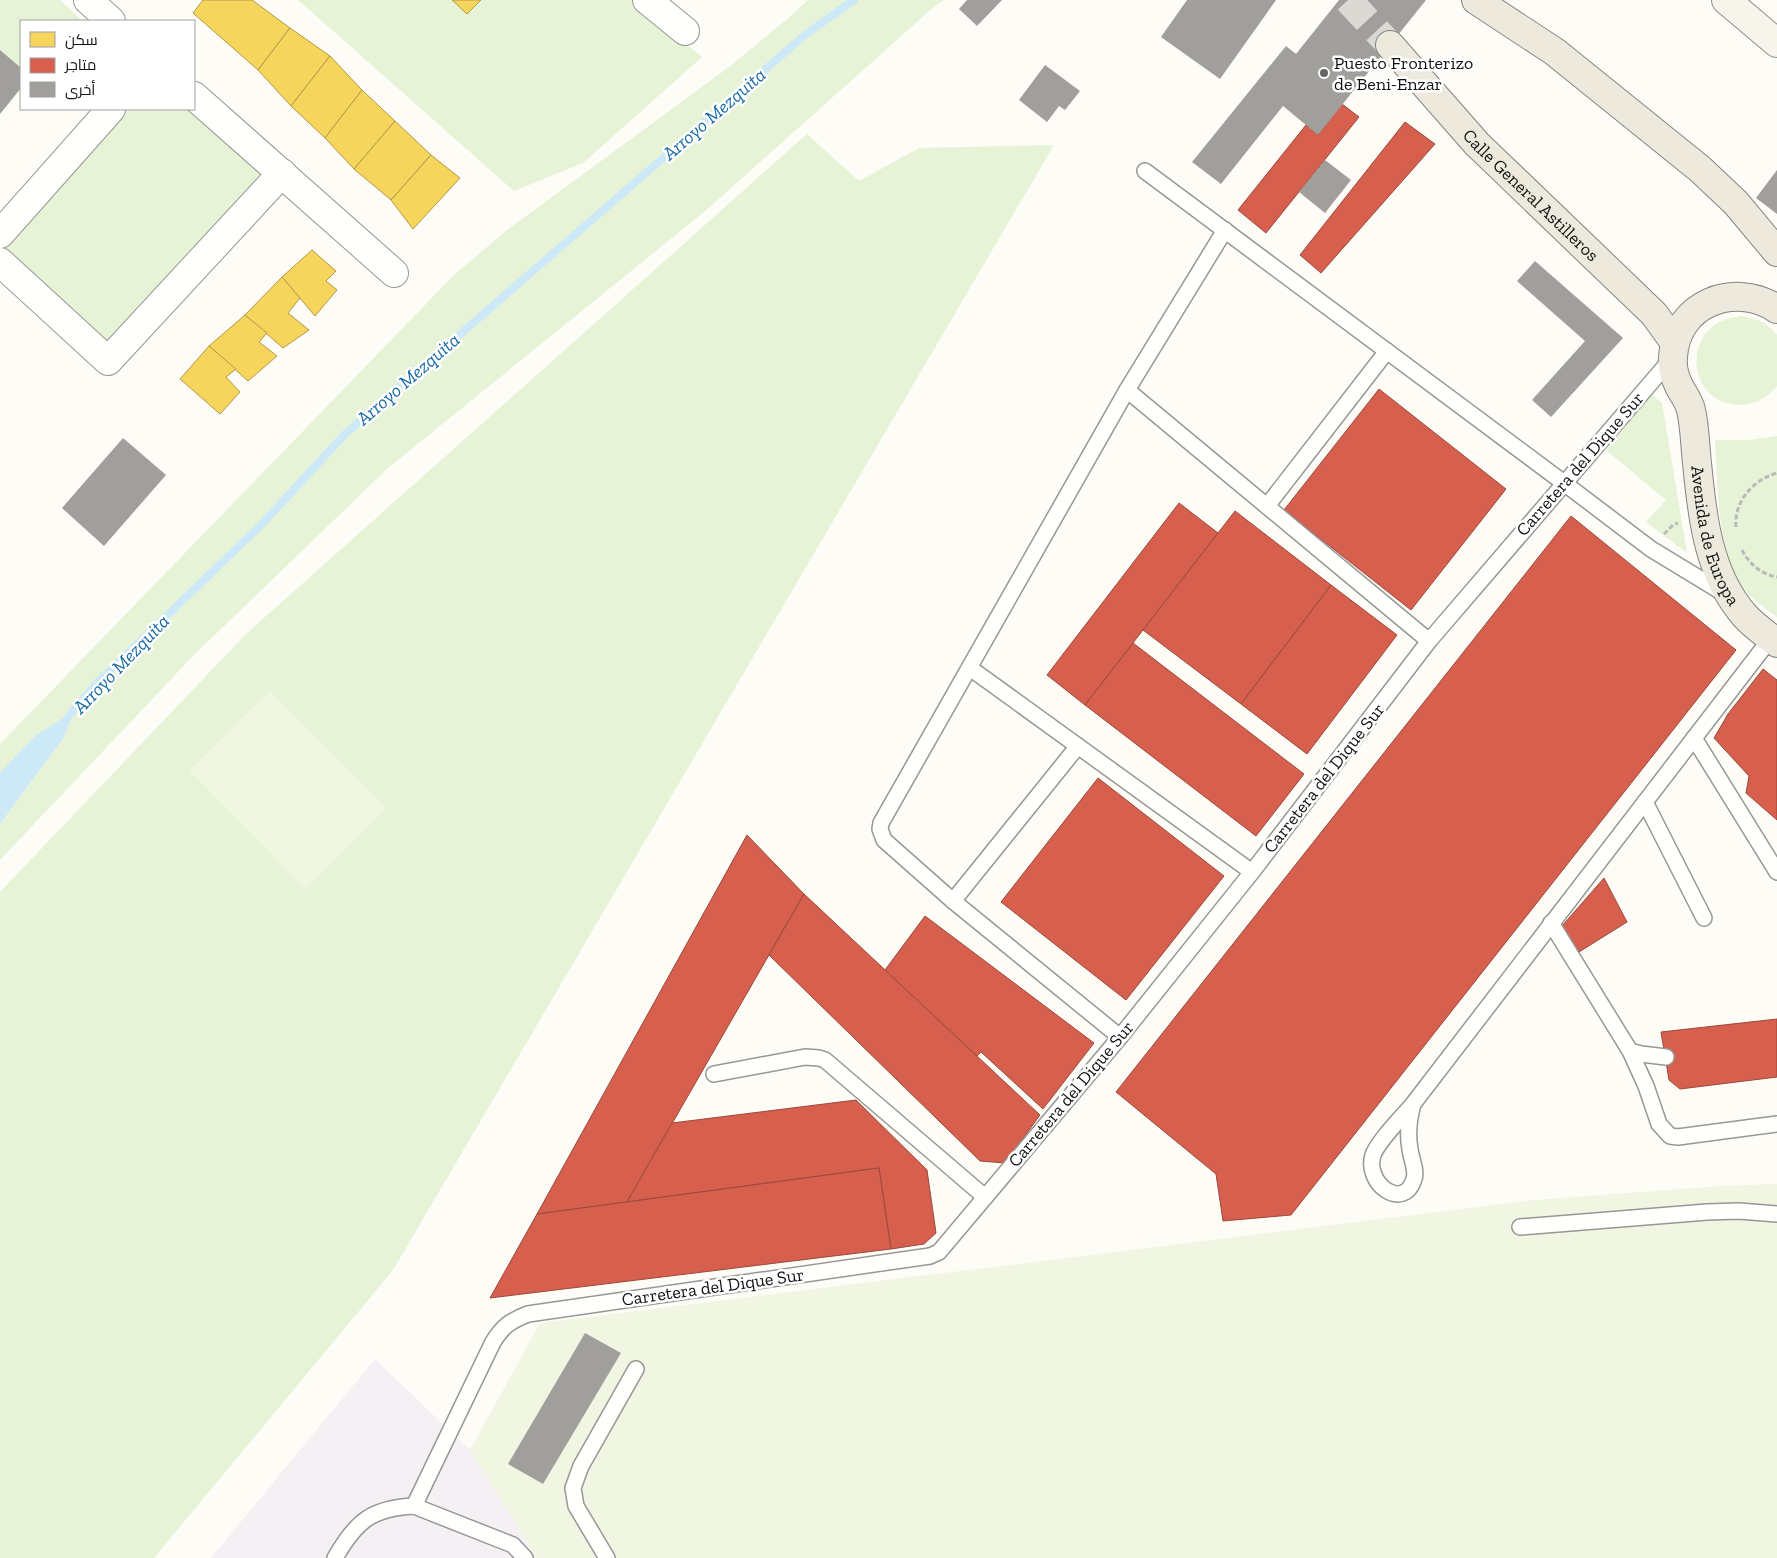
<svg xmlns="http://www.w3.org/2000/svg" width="1777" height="1558" font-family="'Zilla Slab',Cairo,serif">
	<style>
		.industrial { fill: #f5f0f3 }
		.green { fill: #e7f3d7 }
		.pitch { fill: #f0f6e1 }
		.water { fill: #cde8f7 }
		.homes { fill: #f6d55c; stroke: #b19a46 }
		.shops { fill: #d6604d; stroke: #9b483b }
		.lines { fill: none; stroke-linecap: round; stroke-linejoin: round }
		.stream { stroke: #cde8f7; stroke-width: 8 }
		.building { fill: #a19f9c }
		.primary-tunnel { stroke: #dad9d4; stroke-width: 28; stroke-dasharray: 28 14; stroke-linecap: butt }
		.lane-casing { stroke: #979795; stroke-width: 18 }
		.street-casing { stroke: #979795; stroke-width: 30 }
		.secondary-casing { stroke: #8e8d8b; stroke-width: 30 }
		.primary-casing { stroke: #858482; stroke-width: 30 }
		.path { stroke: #b9b9b8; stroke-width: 3; stroke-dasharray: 5 2.5; stroke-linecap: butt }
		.lane { stroke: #fffffe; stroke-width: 15 }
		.street { stroke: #fffffe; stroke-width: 28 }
		.secondary { stroke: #f6f4eb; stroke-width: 28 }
		.primary { stroke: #ede9dc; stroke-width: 28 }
		.poi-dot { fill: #646362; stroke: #fff; stroke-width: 2 }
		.labels { text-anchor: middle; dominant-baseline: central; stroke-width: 5; stroke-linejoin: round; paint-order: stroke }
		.poi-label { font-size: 18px; fill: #111; stroke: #fff; text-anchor: start }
		.street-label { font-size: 18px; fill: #111; stroke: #fff }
		.water-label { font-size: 19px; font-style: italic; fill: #1768a6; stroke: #fff }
	</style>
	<rect width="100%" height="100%" fill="#fdfcf7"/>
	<path class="industrial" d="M 375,1359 L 470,1450 L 537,1558 L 211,1558 Z"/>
	<g class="green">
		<path d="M 0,0 L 60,0 L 83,21 L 21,21 L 21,88 L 0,114 Z"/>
		<path d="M 298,0 L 633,0 L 702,57 L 583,163 L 514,191 Z"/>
		<path d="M 808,0 L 944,0 L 935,6 L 704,212 L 388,468 L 194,655 L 0,860 L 0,824 L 64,737 L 35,736 L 0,773 L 0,744 L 455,274 L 507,230 L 729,67 L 786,20 Z"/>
		<path d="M 127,109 L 190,109 L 262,175 L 106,344 L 1,249 Z"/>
		<path d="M 807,134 L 859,181 L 919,148 L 1054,145 L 393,1270 L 154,1558 L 0,1558 L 0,892 L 246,634 Z"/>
		<path d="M 1742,316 C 1757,318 1767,323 1777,335 L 1777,386 C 1768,397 1756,404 1741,405 C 1685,406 1678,321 1742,316 Z"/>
		<path d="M 1652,395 L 1662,403 L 1687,553 L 1646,522 L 1666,500 L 1606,450 Z"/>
		<path d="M 1777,436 L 1777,617 C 1767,609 1755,602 1747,592 C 1716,556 1718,486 1715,440 L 1750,440 Z"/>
	</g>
	<g class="pitch">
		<path d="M 270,691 L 387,808 L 305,888 L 189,771 Z"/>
		<path d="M 1777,1184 L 1777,1558 L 537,1558 L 470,1450 L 540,1323 L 1535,1200 L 1721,1186 Z"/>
	</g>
	<path class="water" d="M 74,711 L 64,737 L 0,824 L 0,773 L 35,736 Z"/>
	<g class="homes">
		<path d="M 203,0 L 252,0 L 290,28 L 258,70 L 193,13 Z"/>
		<path d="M 452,0 L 481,0 L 467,14 Z"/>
		<path d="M 290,28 L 330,56 L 291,106 L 258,70 Z"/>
		<path d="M 330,56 L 362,90 L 325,138 L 291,106 Z"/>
		<path d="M 362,90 L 395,121 L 354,169 L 325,138 Z"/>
		<path d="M 395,121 L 431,155 L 391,200 L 354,169 Z"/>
		<path d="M 431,155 L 460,178 L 413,229 L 391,200 Z"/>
		<path d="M 312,250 L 336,271 L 326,281 L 337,290 L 315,316 L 282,277 Z"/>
		<path d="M 282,277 L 300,298 L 288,313 L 309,330 L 283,348 L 245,315 Z"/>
		<path d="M 245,315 L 267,333 L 259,342 L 277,356 L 248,381 L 209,346 Z"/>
		<path d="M 209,346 L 236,369 L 226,377 L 240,392 L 220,414 L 180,379 Z"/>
	</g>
	<g class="shops">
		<path d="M 1342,104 L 1359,117 L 1266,233 L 1238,210 L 1306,125 L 1318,135 Z"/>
		<path d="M 1405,122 L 1435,144 L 1321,273 L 1300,255 Z"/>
		<path d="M 1379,389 L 1506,489 L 1411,610 L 1284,510 Z"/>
		<path d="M 1179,503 L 1218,533 L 1085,705 L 1047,675 Z"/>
		<path d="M 1235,511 L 1331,585 L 1241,704 L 1143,630 Z"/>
		<path d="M 1571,516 L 1736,650 L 1291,1215 L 1223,1221 L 1216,1174 L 1116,1092 Z"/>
		<path d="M 1331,585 L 1397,635 L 1307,754 L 1241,704 Z"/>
		<path d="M 1133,643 L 1304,774 L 1256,836 L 1085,705 Z"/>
		<path d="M 1763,669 L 1777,680 L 1777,820 L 1746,793 L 1749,776 L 1714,738 L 1728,714 Z"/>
		<path d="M 1098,778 L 1224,876 L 1126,1000 L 1001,902 Z"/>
		<path d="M 747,835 L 804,894 L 627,1202 L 537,1214 Z"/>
		<path d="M 1604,878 L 1627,922 L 1579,952 L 1562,926 Z"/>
		<path d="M 804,894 L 1040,1115 L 1005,1163 L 980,1161 L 769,955 Z"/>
		<path d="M 925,916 L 1094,1043 L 1043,1109 L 981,1052 L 977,1056 L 885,970 Z"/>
		<path d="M 1777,1019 L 1777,1077 L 1680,1089 L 1669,1080 L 1661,1032 Z"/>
		<path d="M 856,1100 L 927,1170 L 936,1233 L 924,1244 L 891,1249 L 879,1168 L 627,1202 L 672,1123 Z"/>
		<path d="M 879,1168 L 891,1249 L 490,1298 L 537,1214 Z"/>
	</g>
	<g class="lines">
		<path class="stream" d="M 68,717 L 96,684 L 263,523 L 344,435 L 806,34 L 854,0"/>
	</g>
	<g class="building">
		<path d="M 967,0 L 1002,0 L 977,26 L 959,9 Z"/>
		<path d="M 1187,0 L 1276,0 L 1220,79 L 1161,37 Z"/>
		<path d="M 1339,0 L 1426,0 L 1318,135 L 1283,106 L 1221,184 L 1192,162 L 1286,46 L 1296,54 Z"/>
		<path d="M 0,50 L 21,68 L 21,88 L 0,114 Z"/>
		<path d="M 1045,65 L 1080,91 L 1065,110 L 1059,106 L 1047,122 L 1019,100 Z"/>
		<path d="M 1325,160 L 1351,180 L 1325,213 L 1299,192 Z"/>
		<path d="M 1777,170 L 1777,214 L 1756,198 Z"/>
		<path d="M 1535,261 L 1623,338 L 1551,417 L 1532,400 L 1585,341 L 1517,281 Z"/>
		<path d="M 123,438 L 166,475 L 104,546 L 62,508 Z"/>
		<path d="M 585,1333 L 621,1353 L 543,1484 L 508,1464 Z"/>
	</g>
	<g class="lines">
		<path class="primary-tunnel" d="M 1348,0 L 1390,45"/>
		<defs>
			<g id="lane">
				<path d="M 1145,171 L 1564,483 L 1651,549 L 1725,594"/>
				<path d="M 1127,390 L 1429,641"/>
				<path d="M 1267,506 L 1387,351"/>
				<path d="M 970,668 L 1252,872"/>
				<path d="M 1694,738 L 1777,872"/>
				<path d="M 1645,802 L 1704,918"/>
				<path d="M 953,901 L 1078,746"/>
				<path d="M 1551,923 L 1630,1051 L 1646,1086 L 1659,1124 L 1670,1136 L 1678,1137 L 1777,1124"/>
				<path d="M 1120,1037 L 953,901 L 884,840 L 880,829 L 881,823 L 1127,390 L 1225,230"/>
				<path d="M 1630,1051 L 1641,1054 L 1666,1057"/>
				<path d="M 714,1074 L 805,1057 L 819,1058 L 825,1060 L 985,1197"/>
				<path d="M 1413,1104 C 1409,1119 1407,1134 1410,1149 C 1411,1159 1417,1170 1414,1179 C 1404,1212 1364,1184 1373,1155 C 1378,1141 1403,1116 1413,1104 L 1771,638"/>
				<path d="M 1520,1227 L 1707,1212 L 1739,1211 L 1777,1214"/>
				<path d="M 414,1506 L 513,1545 L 525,1558"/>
				<path d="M 335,1558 C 356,1521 372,1508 414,1506 L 493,1342 C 503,1326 510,1321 528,1314 L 930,1256 L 939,1252 L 1120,1037 L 1252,872 L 1429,641 L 1673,357"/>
				<path d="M 607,1558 L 576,1506 L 573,1488 L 581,1466 L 636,1369"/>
			</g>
			<g id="street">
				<path d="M 88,0 L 111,21"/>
				<path d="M 647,0 L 685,31"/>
				<path d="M 194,96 L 394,273"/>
				<path d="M 0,234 L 111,109"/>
				<path d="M 0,262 L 108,361 L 282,173"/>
			</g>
			<path id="secondary" d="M 1726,0 L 1777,43"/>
			<g id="primary">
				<path d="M 1476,0 L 1555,52 L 1700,169 L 1736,203 L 1777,252"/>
				<path id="s1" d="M 1390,45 L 1477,144 L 1654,314 L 1675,343"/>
				<path id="s2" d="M 1777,309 C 1735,281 1676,303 1673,357 C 1672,367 1675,378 1679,386 C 1683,394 1689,401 1691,410 C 1695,427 1695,446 1697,463 C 1702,516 1708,574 1745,616 C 1754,626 1766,634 1777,643"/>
			</g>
		</defs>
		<use href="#lane" class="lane-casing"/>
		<use href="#street" class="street-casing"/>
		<use href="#secondary" class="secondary-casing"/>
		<use href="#primary" class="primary-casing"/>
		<g class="path">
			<path d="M 1736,527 C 1734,501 1753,480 1777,473"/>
			<path d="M 1664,534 L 1673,525 L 1678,523"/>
			<path d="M 1742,550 C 1749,564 1761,574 1777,577"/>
		</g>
		<use href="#lane" class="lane"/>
		<use href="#street" class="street"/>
		<use href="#secondary" class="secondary"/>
		<use href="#primary" class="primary"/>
	</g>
	<circle class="poi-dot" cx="1324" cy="73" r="5"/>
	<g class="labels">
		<g class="poi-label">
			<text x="1334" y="63">Puesto Fronterizo<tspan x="1334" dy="21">de Beni-Enzar</tspan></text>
		</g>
		<g class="street-label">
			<text stroke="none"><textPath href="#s1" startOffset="206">Calle General Astilleros</textPath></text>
			<text transform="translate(1580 464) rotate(-49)">Carretera del Dique Sur</text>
			<text stroke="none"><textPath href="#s2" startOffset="325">Avenida de Europa</textPath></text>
			<text transform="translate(1324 778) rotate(-52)">Carretera del Dique Sur</text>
			<text transform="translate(1071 1094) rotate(-50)">Carretera del Dique Sur</text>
			<text transform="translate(713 1287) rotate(-8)">Carretera del Dique Sur</text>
		</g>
		<g class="water-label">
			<text transform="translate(714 114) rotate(-41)">Arroyo Mezquita</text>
			<text transform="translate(408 379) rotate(-41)">Arroyo Mezquita</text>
			<text transform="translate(121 664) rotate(-46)">Arroyo Mezquita</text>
		</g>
	</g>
	<rect x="20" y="20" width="175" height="90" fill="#ffffff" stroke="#a0a0a0"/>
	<rect x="30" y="32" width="25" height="15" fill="#f6d55c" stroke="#a0a0a0"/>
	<text x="65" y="45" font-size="15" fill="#111111">سكن</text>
	<rect x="30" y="58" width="25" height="15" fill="#d6604d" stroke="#a0a0a0"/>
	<text x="65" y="70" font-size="15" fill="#111111">متاجر</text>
	<rect x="30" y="82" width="25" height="15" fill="#a19f9c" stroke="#a0a0a0"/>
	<text x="65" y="95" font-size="15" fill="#111111">أخرى</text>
</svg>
